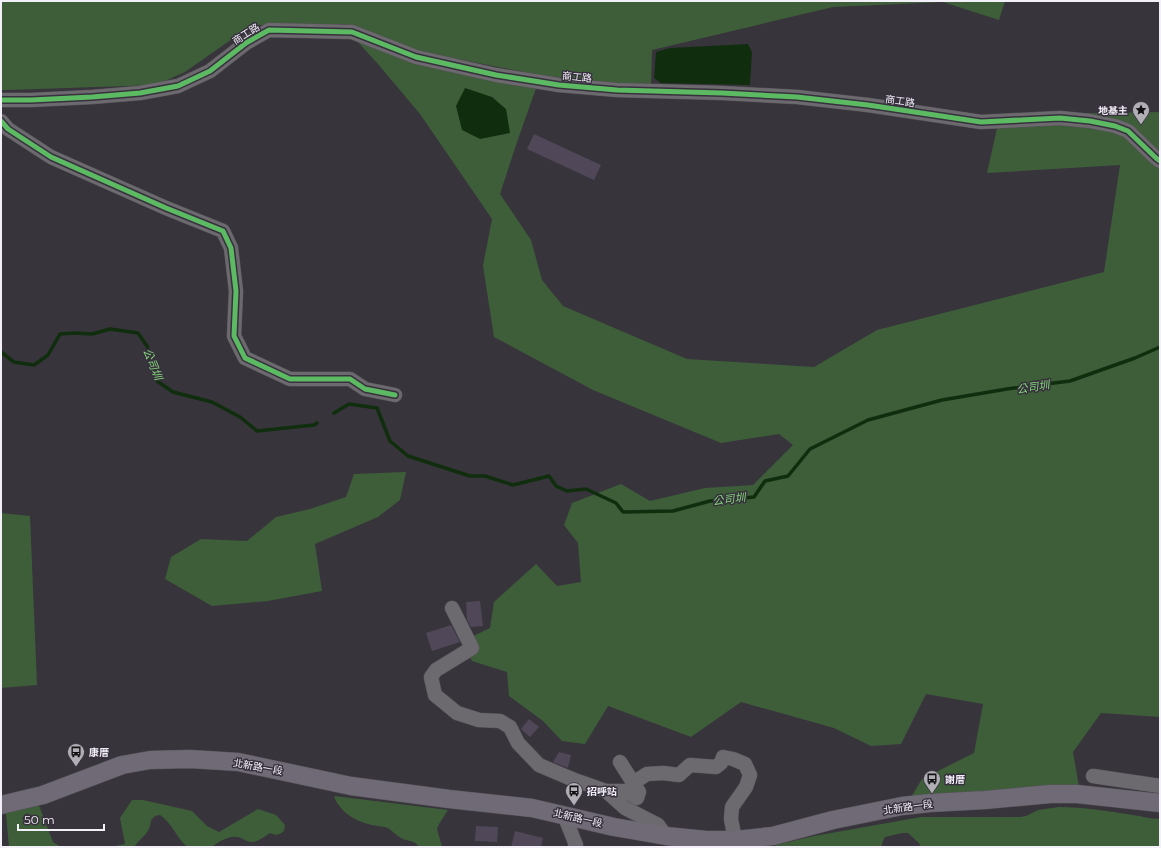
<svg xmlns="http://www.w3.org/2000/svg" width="1161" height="848" font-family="Montserrat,'Noto Sans TC',sans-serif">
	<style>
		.green { fill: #3e5e3a }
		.water { fill: #102e0d }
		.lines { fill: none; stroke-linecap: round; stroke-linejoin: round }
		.stream { stroke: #102e0d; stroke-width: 3.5 }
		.building { fill: #504758 }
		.minor-casing { stroke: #565359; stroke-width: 15 }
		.major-casing { stroke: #565359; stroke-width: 19 }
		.minor { stroke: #6d6a6f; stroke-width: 14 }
		.major { stroke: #6f6a76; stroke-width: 18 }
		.cycleway-casing { stroke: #37313e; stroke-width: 8 }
		.cycleway { stroke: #5cba63; stroke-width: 5 }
		.labels { text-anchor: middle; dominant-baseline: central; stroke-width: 3; stroke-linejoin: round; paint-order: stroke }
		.street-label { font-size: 10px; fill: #f4f0f9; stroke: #37313e }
		.poi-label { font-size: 10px; font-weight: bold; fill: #f4f0f9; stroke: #37313e; text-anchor: start }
		.water-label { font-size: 11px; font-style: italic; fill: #83d779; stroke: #37313e }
	</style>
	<rect width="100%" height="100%" fill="#37343b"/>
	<g class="green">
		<path d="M 1,1 L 1005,1 L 999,20 L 943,2 L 833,7 L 652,50 L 651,87 L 540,75 L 417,51 L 344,24 L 252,25 L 185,72 L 156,85 L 8,90 L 1,90 Z"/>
		<path d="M 344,27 L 416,55 L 540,77 L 517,142 L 500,194 L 531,240 L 542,280 L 563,306 L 687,359 L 814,367 L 877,330 L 1104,272 L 1120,165 L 987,173 L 1000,115 L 1160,112 L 1160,717 L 1101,713 L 1073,752 L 1080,793 L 908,802 L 922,779 L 974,753 L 983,704 L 926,694 L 901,744 L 871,746 L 834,728 L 741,702 L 691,737 L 608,706 L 585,744 L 562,741 L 543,721 L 509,696 L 507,672 L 472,661 L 463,641 L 490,628 L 494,602 L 536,564 L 557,586 L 581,582 L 578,543 L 564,525 L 572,503 L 621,484 L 650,501 L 705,488 L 753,485 L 793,445 L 779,434 L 721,443 L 593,390 L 494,337 L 483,266 L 492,219 L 420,114 L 378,64 Z"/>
		<path d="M 406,472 L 400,500 L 378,517 L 315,544 L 322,591 L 268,601 L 212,606 L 165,579 L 171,557 L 201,539 L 247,541 L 276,517 L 310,509 L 346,497 L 354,474 Z"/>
		<path d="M 1,513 L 30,516 L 37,685 L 1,688 Z"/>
		<path d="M 35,795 L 53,842 L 61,847 L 9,847 L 5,803 Z"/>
		<path d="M 334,796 L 448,810 L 439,824 L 437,829 L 442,847 L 419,847 C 414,840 411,842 403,839 C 396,836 392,829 385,827 C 381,826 376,826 372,825 C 357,822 339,812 334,796 Z"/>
		<path d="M 132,800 L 143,800 L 192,811 L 207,826 L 219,832 L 258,809 L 276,815 L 285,825 L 284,831 C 279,835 276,836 270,833 C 265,836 259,841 253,842 C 248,842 245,840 241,838 C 231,834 220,841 212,847 L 187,847 C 176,837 172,823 160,815 L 155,816 L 151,820 C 150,834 142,836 135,846 L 136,847 L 110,847 L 125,844 L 120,818 Z"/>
		<path d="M 1059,807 C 1083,807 1108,811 1132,815 C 1142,816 1150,819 1160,819 L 1160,847 L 919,847 L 920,844 L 908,833 L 902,833 L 885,837 L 883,841 L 881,847 L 776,847 L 776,845 L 814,836 L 921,817 L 1020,817 L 1026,816 L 1038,810 Z"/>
	</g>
	<g class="water">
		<path d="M 748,44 L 752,52 L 750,85 L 661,83 L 654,78 L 656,52 L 670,48 Z"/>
		<path d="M 465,88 L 492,97 L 506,109 L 510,133 L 480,139 L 462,130 L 456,106 Z"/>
	</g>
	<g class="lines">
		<g class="stream">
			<path d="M 1,352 L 14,362 L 34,365 L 48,355 L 60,334 L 75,333 L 92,334 L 110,329 L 138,333 L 147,346 L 157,381 L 173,392 L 212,402 L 240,417 L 257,431 L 314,425 L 317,423"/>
			<path d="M 334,413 L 349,404 L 377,408 L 390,441 L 408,456 L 470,476 L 485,476 L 513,485 L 549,476 L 556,486 L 567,491 L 586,489 L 616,503 L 623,512 L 673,511 L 710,501 L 754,497 L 765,481 L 788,476 L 810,449 L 868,420 L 942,400 L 1007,389 L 1070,381 L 1135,358 L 1160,347"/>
		</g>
	</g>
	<g class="building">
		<path d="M 534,134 L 601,165 L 594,180 L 527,149 Z"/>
		<path d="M 480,601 L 483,626 L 471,627 L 467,620 L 466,602 Z"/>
		<path d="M 451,625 L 460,642 L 432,651 L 426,633 Z"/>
		<path d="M 529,719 L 539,727 L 530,737 L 521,729 Z"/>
		<path d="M 559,752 L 571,755 L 568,768 L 553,762 Z"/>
		<path d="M 476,826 L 498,827 L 497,842 L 475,841 Z"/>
		<path d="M 515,831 L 543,838 L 541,847 L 511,847 Z"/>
	</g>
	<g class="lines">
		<defs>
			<g id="minor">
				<path d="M 1,100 L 31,100 L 92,97 L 140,93 L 178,86 L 210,71 L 246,43 L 269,30 L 352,32 L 416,57 L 496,75 L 559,85 L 617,90 L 722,93 L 797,97 L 868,105 L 981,122 L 1060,118 L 1090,121 L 1115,126 L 1128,131 L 1156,158 L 1160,161"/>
				<path d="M 1,121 L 8,129 L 51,157 L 166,208 L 223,231 L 231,248 L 236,291 L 234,336 L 245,358 L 290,379 L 350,379 L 365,389 L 395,395"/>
				<path d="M 452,608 L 472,648 L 436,670 L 431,677 L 435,695 L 457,713 L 479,720 L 500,721 L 510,727 L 518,743 L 539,765 L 572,779 L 606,791 L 625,808 L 658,825 L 666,836"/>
				<path d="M 1093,776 L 1160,786"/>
				<path d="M 633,783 L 647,774 L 663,773 L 679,775 L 690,765 L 716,767 L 721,763 L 723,757 L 733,759 L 745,764 L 750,775 L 746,787 L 732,807 L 731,819 L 735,840"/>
				<path d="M 606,791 L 626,791 L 637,798 L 639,792 L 620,762"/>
				<path d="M 564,815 L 576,845 L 575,847"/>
			</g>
			<path id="major" d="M 1,805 L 43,795 L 122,765 L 150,760 L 190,759 L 238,762 L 351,786 L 449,799 L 532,808 L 614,827 L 666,836 L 706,840 L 735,840 L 773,836 L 833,820 L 902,806 L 930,803 L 985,800 L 1050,794 L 1077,794 L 1160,803"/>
		</defs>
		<use href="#minor" class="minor-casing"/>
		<use href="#major" class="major-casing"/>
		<use href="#minor" class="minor"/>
		<use href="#major" class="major"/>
		<defs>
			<g id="cycleway">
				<path d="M 1,100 L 31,100 L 92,97 L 140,93 L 178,86 L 210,71 L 246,43 L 269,30 L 352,32 L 416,57 L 496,75 L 559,85 L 617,90 L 722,93 L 797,97 L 868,105 L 981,122 L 1060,118 L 1090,121 L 1115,126 L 1128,131 L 1156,158 L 1160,161"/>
				<path d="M 1,121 L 8,129 L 51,157 L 166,208 L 223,231 L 231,248 L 236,291 L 234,336 L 245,358 L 290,379 L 350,379 L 365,389 L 395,395"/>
			</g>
		</defs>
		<use href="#cycleway" class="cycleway-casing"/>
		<use href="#cycleway" class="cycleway"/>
	</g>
	<defs>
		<symbol id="sight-pin" viewBox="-11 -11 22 30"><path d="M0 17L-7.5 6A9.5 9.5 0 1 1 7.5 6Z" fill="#b2aeb6" stroke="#37313e"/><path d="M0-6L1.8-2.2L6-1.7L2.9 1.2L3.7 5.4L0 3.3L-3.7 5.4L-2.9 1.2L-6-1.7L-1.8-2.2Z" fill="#111"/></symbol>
		<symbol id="bus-pin" viewBox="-11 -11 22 30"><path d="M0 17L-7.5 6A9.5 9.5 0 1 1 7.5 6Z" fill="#b2aeb6" stroke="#37313e"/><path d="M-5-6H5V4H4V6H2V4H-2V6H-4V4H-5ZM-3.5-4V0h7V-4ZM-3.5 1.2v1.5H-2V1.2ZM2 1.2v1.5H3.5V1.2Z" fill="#111"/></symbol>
	</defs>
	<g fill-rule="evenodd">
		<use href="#sight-pin" x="1131" y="100" width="20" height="27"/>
		<use href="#bus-pin" x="66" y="742" width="20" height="27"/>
		<use href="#bus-pin" x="922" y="769" width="20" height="27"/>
		<use href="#bus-pin" x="564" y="781" width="20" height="27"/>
	</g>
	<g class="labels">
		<g class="street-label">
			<text transform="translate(246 34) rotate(-32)">商工路</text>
			<text transform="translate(577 77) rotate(6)">商工路</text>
			<text transform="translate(900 101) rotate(8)">商工路</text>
			<text transform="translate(258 767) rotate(10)">北新路一段</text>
			<text transform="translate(908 807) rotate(-8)">北新路一段</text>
			<text transform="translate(578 818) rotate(13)">北新路一段</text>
		</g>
		<g class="poi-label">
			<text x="1128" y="110" text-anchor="end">地基主</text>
			<text x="89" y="752">康厝</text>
			<text x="945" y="779">謝厝</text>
			<text x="587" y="791">招呼站</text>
		</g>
		<g class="water-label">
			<text transform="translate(153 364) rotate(68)">公司圳</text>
			<text transform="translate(1033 387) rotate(-9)">公司圳</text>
			<text transform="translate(729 499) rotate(-7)">公司圳</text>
		</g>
	</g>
	<rect width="1161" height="848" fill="none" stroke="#f4f0f9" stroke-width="4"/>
	<path d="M18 824v6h86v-6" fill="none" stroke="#f4f0f9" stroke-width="2"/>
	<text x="24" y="824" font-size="12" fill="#f4f0f9" stroke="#37313e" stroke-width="3" paint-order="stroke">50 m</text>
</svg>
